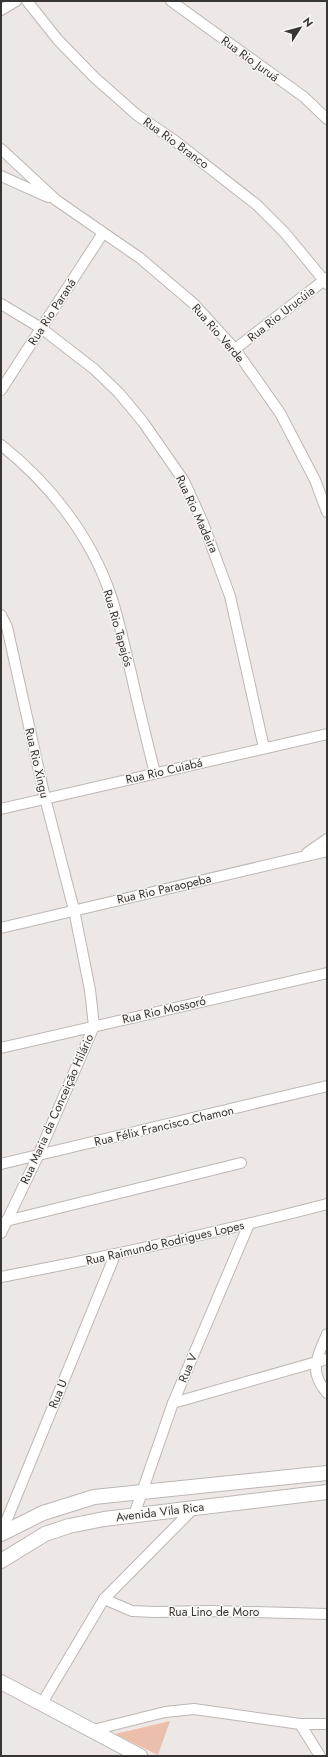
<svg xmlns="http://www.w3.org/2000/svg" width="328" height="1757" font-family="Jost,sans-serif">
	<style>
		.green { fill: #ebbfab }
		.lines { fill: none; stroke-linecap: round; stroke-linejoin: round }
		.street-casing { stroke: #bcb7b5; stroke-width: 12 }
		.secondary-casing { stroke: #bcb7b5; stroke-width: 16 }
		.street { stroke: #fff; stroke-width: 10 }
		.secondary { stroke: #fff; stroke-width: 14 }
		.labels { text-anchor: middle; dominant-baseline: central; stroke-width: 3; stroke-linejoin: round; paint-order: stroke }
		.street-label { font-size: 12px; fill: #383635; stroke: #faf6f3 }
	</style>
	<rect width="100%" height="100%" fill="#ede8e6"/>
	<path class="green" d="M 170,1721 L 158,1755 L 115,1734 Z"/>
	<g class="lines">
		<defs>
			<g id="street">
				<path d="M 27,1 L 58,40 L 94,77 L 137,115 L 175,141 L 257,205 L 285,233 L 327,284"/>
				<path d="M 171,1 L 304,97 L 327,119"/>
				<path d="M 1,10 L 16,1"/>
				<path d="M 1,149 L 56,200 L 140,258 L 194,304 L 235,349 L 280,413 L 315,480 L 327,512"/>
				<path d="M 1,176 L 48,197"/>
				<path d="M 1,304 L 41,328 L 94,369 L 119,393 L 143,422 L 184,481 L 203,523 L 230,596 L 264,748"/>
				<path d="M 235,349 L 327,278"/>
				<path d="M 1,390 L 103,233"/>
				<path d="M 1,445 C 49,483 91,536 111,596 C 119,620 124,645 130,669 C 138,704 146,738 155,773"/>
				<path d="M 1,615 L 7,627 L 45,798 L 74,910 L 90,990 L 94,1026 L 38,1156 L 1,1233"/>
				<path d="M 1,809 L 327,734"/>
				<path d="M 307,853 L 327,839"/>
				<path d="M 1,928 L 327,851"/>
				<path d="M 1,1048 L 327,973"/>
				<path d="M 1,1164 L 327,1086"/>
				<path d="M 6,1221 L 241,1163"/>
				<path d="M 1,1277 C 111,1256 219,1232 327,1204"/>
				<path d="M 327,1334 C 317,1358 308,1371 327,1393"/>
				<path d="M 173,1403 L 327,1359"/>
				<path d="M 134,1515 L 173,1403 L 249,1224"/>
				<path d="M 1,1534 L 115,1255"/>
				<path d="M 104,1599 L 132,1611 L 155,1612 L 213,1611 L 327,1614"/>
				<path d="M 42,1703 L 104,1599 L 195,1507"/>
				<path d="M 300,1724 L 320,1756"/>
				<path d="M 93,1730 L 165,1712 L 194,1709 L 300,1724 L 327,1724"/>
			</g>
			<g id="secondary">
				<path d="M 1,1534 L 43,1513 L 94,1497 L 327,1473"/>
				<path d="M 1,1561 L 45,1534 L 69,1526 L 104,1519 L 327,1492"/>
				<path d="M 1,1682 L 140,1756"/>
			</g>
		</defs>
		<use href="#street" class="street-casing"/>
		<use href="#secondary" class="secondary-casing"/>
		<use href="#street" class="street"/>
		<use href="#secondary" class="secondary"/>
	</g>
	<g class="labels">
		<g class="street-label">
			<text transform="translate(250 59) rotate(36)">Rua Rio Juruá</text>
			<text transform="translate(176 143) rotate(36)">Rua Rio Branco</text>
			<text transform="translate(52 312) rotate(-57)">Rua Rio Paraná</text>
			<text transform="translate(281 314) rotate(-38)">Rua Rio Urucúia</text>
			<text transform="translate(218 333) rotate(49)">Rua Rio Verde</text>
			<text transform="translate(197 514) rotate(65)">Rua Rio Madeira</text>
			<text transform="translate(118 628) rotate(74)">Rua Rio Tapajós</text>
			<text transform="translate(37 763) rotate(77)">Rua Rio Xingu</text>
			<text transform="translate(164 771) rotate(-13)">Rua Rio Cuiabá</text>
			<text transform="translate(164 889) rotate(-13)">Rua Rio Paraopeba</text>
			<text transform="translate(164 1010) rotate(-13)">Rua Rio Mossoró</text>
			<text transform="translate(57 1109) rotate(-66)">Rua Maria da Conceição Hilário</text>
			<text transform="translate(164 1126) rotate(-13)">Rua Félix Francisco Chamon</text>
			<text transform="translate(165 1243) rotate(-13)">Rua Raimundo Rodrigues Lopes</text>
			<text transform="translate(188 1368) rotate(-67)">Rua V</text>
			<text transform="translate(58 1394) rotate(-68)">Rua U</text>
			<text transform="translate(160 1512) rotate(-7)">Avenida Vila Rica</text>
			<text x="214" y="1612">Rua Lino de Moro</text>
		</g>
	</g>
	<rect width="328" height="1757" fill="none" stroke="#383635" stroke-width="4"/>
	<g transform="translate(300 28) rotate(54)" stroke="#faf6f3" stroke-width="3" paint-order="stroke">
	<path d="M0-3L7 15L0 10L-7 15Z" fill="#383635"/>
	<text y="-6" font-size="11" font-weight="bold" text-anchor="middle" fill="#383635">N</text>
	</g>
</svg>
